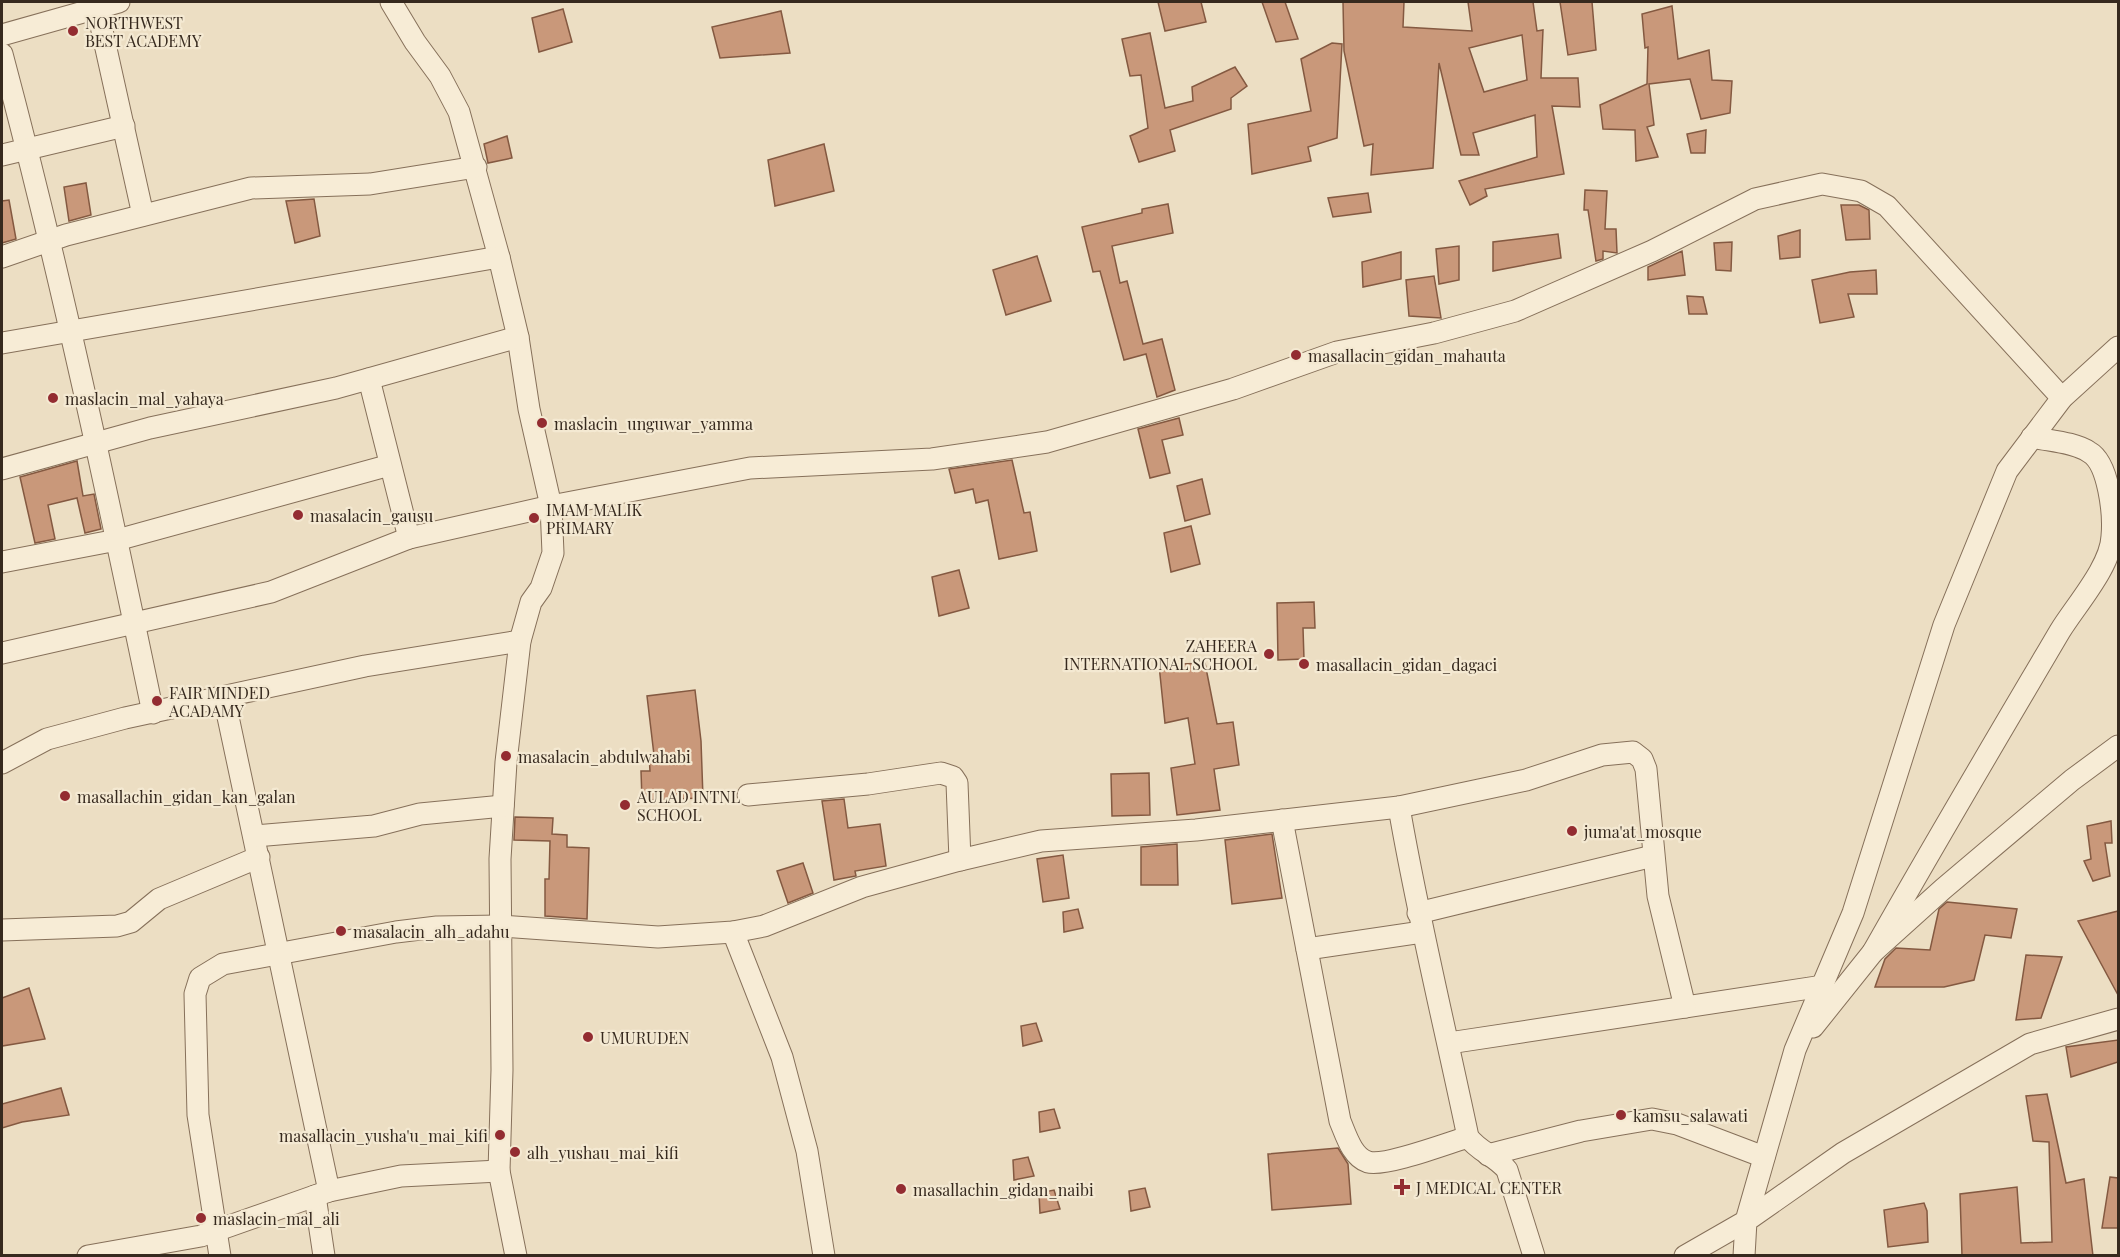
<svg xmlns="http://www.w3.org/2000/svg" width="2120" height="1257" font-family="'Playfair Display',serif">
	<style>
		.building { fill: #c9987a; stroke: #845941; stroke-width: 1.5; fill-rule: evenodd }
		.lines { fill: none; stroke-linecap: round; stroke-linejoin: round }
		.minor-casing { stroke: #86705a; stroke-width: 23 }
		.minor { stroke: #f7ecd6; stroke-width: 21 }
		.poi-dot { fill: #932c31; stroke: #f4e9d2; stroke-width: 2 }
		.labels { text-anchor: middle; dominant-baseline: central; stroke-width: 4.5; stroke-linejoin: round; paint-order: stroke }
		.poi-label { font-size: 16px; fill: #36291e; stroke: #f4e9d2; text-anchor: start }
	</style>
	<rect width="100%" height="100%" fill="#ecdec3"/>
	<g class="building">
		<path d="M 1158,2 L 1201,2 L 1206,22 L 1165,31 Z"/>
		<path d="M 1262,2 L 1285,2 L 1298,39 L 1276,42 Z"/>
		<path d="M 1343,2 L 1404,2 L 1403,27 L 1472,31 L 1468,2 L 1533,2 L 1537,31 L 1543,30 L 1541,78 L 1578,78 L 1580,107 L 1552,106 L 1564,174 L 1485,189 L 1487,196 L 1470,205 L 1459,181 L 1537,157 L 1535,115 L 1473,133 L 1479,155 L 1461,155 L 1439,63 L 1433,168 L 1371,175 L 1373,144 L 1364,146 L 1344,51 ZM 1522,35 L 1527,80 L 1484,92 L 1469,48 Z"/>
		<path d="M 1560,2 L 1592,2 L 1596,50 L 1568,55 Z"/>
		<path d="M 1672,6 L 1678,59 L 1709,50 L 1712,80 L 1732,81 L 1730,113 L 1701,119 L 1690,79 L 1649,84 L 1654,125 L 1647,127 L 1658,157 L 1636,161 L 1635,130 L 1603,129 L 1600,105 L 1647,84 L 1648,47 L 1645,48 L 1642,14 Z"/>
		<path d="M 563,9 L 572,42 L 539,52 L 532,18 Z"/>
		<path d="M 781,11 L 790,53 L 720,58 L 712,27 Z"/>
		<path d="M 1150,33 L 1165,108 L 1193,101 L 1192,87 L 1235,67 L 1247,86 L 1231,98 L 1231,109 L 1170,130 L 1175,151 L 1139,162 L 1130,136 L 1148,128 L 1141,75 L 1130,76 L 1122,39 Z"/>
		<path d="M 1332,43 L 1342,44 L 1337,138 L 1308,147 L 1311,161 L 1252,174 L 1248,124 L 1311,111 L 1301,59 Z"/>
		<path d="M 1706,130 L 1705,153 L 1691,153 L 1687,134 Z"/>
		<path d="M 507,136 L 512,158 L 488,163 L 484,144 Z"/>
		<path d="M 824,144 L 834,191 L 775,206 L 768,160 Z"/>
		<path d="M 86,183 L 91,215 L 69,221 L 64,187 Z"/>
		<path d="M 1585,190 L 1607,191 L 1605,229 L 1616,229 L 1617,253 L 1603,251 L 1603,259 L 1596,261 L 1588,210 L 1584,210 Z"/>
		<path d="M 1368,193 L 1371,212 L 1333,217 L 1328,198 Z"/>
		<path d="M 314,199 L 320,236 L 295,243 L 286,201 Z"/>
		<path d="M 9,200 L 16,239 L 2,243 L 2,201 Z"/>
		<path d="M 1168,204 L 1173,233 L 1112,246 L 1120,283 L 1127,281 L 1143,344 L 1162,339 L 1175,390 L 1157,397 L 1146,354 L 1124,360 L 1100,271 L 1093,272 L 1082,227 L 1142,213 L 1142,209 Z"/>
		<path d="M 1841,205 L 1859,205 L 1869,210 L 1870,239 L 1846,240 Z"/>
		<path d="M 1800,230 L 1800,257 L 1780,259 L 1778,236 Z"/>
		<path d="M 1558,234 L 1561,258 L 1493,271 L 1493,242 Z"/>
		<path d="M 1732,242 L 1731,271 L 1716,270 L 1714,243 Z"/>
		<path d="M 1459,246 L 1459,280 L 1439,284 L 1436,249 Z"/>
		<path d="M 1682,251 L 1685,275 L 1648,280 L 1648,267 Z"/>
		<path d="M 1401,252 L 1401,279 L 1363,287 L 1362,262 Z"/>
		<path d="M 1037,256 L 1051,301 L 1006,315 L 993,270 Z"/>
		<path d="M 1876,270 L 1877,294 L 1848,294 L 1854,317 L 1820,323 L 1812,280 L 1850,272 Z"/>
		<path d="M 1434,276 L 1441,318 L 1409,316 L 1406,280 Z"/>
		<path d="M 1687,296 L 1703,297 L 1707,314 L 1689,314 Z"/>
		<path d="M 1179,418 L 1183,435 L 1162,440 L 1170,473 L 1150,478 L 1138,429 Z"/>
		<path d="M 1012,460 L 1024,513 L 1030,512 L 1037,551 L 999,559 L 988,500 L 976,503 L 973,489 L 955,493 L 949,469 Z"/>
		<path d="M 77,461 L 83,496 L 94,494 L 101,529 L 85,533 L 77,498 L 48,505 L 55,539 L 35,543 L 20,477 Z"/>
		<path d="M 1202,479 L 1210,514 L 1185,521 L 1177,486 Z"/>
		<path d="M 1191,526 L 1200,564 L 1171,572 L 1164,533 Z"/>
		<path d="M 959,570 L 969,608 L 939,616 L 932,577 Z"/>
		<path d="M 1314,602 L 1315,628 L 1303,628 L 1304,659 L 1278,660 L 1277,603 Z"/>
		<path d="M 1205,663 L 1217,724 L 1233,722 L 1239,765 L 1214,769 L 1220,810 L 1177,815 L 1171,768 L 1195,764 L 1188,718 L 1165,723 L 1159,665 Z"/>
		<path d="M 695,690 L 701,741 L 703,798 L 642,800 L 641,771 L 650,771 L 649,755 L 654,755 L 647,696 Z"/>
		<path d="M 1149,773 L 1150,815 L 1112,816 L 1111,774 Z"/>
		<path d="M 844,799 L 848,828 L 880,824 L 886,866 L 855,871 L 856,876 L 834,880 L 822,801 Z"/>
		<path d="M 515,817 L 553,818 L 552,834 L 567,835 L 567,847 L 589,848 L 587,919 L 545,916 L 545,879 L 549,879 L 550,841 L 514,840 Z"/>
		<path d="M 2111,821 L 2112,843 L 2105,843 L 2110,876 L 2093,881 L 2084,861 L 2091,859 L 2087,826 Z"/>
		<path d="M 1272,834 L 1282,898 L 1232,904 L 1225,840 Z"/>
		<path d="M 1177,844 L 1178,885 L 1141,885 L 1141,847 Z"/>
		<path d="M 1063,855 L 1069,898 L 1043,902 L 1037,859 Z"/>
		<path d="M 803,863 L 813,893 L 788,903 L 777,871 Z"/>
		<path d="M 1947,902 L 2017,909 L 2011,938 L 1985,935 L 1974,980 L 1944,987 L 1875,987 L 1885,959 L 1896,948 L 1930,950 L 1939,909 Z"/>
		<path d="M 1078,909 L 1083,928 L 1064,932 L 1063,912 Z"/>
		<path d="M 2118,911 L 2118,995 L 2078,921 Z"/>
		<path d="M 2026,955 L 2062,957 L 2041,1018 L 2016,1020 Z"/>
		<path d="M 29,988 L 45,1039 L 2,1046 L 2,998 Z"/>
		<path d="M 1036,1023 L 1042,1041 L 1023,1046 L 1021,1026 Z"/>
		<path d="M 2118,1040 L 2118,1062 L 2071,1077 L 2066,1047 Z"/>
		<path d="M 61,1088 L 69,1115 L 22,1122 L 2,1128 L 2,1104 Z"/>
		<path d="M 2047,1094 L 2066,1183 L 2084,1179 L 2093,1256 L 1962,1256 L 1960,1194 L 2017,1187 L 2021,1243 L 2052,1242 L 2049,1142 L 2033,1141 L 2026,1096 Z"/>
		<path d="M 1054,1109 L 1060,1128 L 1040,1132 L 1039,1112 Z"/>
		<path d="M 1338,1148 L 1348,1164 L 1351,1204 L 1272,1210 L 1268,1154 Z"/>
		<path d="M 1028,1157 L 1034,1176 L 1014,1180 L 1013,1160 Z"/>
		<path d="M 2110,1177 L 2118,1178 L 2118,1228 L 2102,1228 Z"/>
		<path d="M 1145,1188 L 1150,1207 L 1131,1211 L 1129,1191 Z"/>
		<path d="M 1054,1190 L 1060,1209 L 1040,1213 L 1039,1193 Z"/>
		<path d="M 1924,1203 L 1927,1211 L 1928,1242 L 1888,1247 L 1884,1210 Z"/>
	</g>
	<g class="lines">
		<defs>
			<g id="minor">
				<path d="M 391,2 L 415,42 L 440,76 L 459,112 L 499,257 L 518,337 L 529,409 L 551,506 L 553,553 L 541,588 L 531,602 L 520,641 L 506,762 L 500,859 L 502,1070 L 499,1171 L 516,1256"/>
				<path d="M 97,8 L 143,215"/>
				<path d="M 2,35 L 119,2"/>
				<path d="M 2,54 C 60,271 107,492 153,713"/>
				<path d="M 2,155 L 124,126"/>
				<path d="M 2,257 L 66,235 L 251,188 L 370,184 L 476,167"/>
				<path d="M 2,343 L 499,257"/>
				<path d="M 369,379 L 409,538"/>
				<path d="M 2,469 L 150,428 L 336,388 L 518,337"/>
				<path d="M 2,562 L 117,540 L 390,465"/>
				<path d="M 2,653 L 271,592 L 409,538 L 551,506 L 750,468 L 932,459 L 1047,442 L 1233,389 L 1337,352 L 1434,333 L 1515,311 L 1652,251 L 1755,199 L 1822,184 L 1861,191 L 1887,206 L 2062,398"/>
				<path d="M 224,698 L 329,1191"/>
				<path d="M 2,763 L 47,739 L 125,718 L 365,666 L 520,641"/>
				<path d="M 748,795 L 868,784 L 941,773 L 953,777 L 957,783 L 960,860"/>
				<path d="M 1399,807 C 1418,918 1445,1027 1468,1137 C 1479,1152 1496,1156 1507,1170 L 1534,1256"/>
				<path d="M 1282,820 L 1340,1121 C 1346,1135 1352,1157 1368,1162 C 1385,1167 1448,1143 1468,1137"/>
				<path d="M 255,836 L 374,826 L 420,814 L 503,806"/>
				<path d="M 1418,913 L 1653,856"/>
				<path d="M 2,930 L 117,926 L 131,922 L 159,899 L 259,857"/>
				<path d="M 733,932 L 782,1057 L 807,1151 L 824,1256"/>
				<path d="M 1307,949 L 1422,932"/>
				<path d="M 1873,952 C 1934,844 1997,738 2060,631 C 2076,605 2111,566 2112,536 C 2114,515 2109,463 2089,452 C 2074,442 2049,441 2032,437"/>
				<path d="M 1813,1027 L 1873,952 L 1943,889 L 2072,780 L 2118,746"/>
				<path d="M 1449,1043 L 1823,986"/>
				<path d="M 1488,1155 L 1581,1131 L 1652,1119 L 1677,1124 L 1764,1157"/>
				<path d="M 315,1196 L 324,1256"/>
				<path d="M 88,1256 L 201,1236 L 329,1191 L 401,1176 L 499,1171"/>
				<path d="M 220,1256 L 198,1115 L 195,994 L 200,978 L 223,964 L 396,932 L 437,927 L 500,926 L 658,937 L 733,932 L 764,926 L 862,887 L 960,860 L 1041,841 L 1196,830 L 1399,807 L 1526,780 L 1602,755 L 1633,752 L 1642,759 L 1646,769 L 1658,896 L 1685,1007"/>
				<path d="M 1685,1256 L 1746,1221 L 1795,1050 L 1853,913 L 1944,625 L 2007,471 L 2062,398 L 2118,347"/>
				<path d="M 1744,1256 L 1746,1221 L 1843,1153 L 2030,1044 L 2118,1019"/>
			</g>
		</defs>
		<use href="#minor" class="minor-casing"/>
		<use href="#minor" class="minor"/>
	</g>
	<g class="poi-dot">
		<circle cx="73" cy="31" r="6"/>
		<circle cx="1296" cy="355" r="6"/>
		<circle cx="53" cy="398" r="6"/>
		<circle cx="542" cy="423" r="6"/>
		<circle cx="298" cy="515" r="6"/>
		<circle cx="534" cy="518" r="6"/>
		<circle cx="1269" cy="654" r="6"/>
		<circle cx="1304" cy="664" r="6"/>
		<circle cx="157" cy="701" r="6"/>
		<circle cx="506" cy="756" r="6"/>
		<circle cx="65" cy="796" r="6"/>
		<circle cx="625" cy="805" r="6"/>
		<circle cx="1572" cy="831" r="6"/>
		<circle cx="341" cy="931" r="6"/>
		<circle cx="588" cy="1037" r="6"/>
		<circle cx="1621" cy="1115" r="6"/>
		<circle cx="500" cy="1135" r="6"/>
		<circle cx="515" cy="1152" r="6"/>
		<path d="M1399 1178h6v6h6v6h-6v6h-6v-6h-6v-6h6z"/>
		<circle cx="901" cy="1189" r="6"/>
		<circle cx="201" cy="1218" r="6"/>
	</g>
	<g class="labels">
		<g class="poi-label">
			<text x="85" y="22">NORTHWEST<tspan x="85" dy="18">BEST ACADEMY</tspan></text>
			<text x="1308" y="355">masallacin_gidan_mahauta</text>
			<text x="65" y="398">maslacin_mal_yahaya</text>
			<text x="554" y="423">maslacin_unguwar_yamma</text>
			<text x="546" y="509">IMAM MALIK<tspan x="546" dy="18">PRIMARY</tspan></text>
			<text x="310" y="515">masalacin_gausu</text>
			<text x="1257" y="645" text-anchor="end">ZAHEERA<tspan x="1257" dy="18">INTERNATIONAL SCHOOL</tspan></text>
			<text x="1316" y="664">masallacin_gidan_dagaci</text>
			<text x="169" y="692">FAIR MINDED<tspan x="169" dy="18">ACADAMY</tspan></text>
			<text x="518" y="756">masalacin_abdulwahabi</text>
			<text x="77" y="796">masallachin_gidan_kan_galan</text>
			<text x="637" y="796">AULAD INTNL<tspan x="637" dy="18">SCHOOL</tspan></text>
			<text x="1584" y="831">juma'at_mosque</text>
			<text x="353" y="931">masalacin_alh_adahu</text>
			<text x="600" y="1037">UMURUDEN</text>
			<text x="1633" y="1115">kamsu_salawati</text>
			<text x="488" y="1135" text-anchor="end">masallacin_yusha'u_mai_kifi</text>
			<text x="527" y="1152">alh_yushau_mai_kifi</text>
			<text x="1416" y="1187">J MEDICAL CENTER</text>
			<text x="913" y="1189">masallachin_gidan_naibi</text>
			<text x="213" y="1218">maslacin_mal_ali</text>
		</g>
	</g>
	<rect width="2120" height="1257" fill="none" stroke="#36291e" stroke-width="6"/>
</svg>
